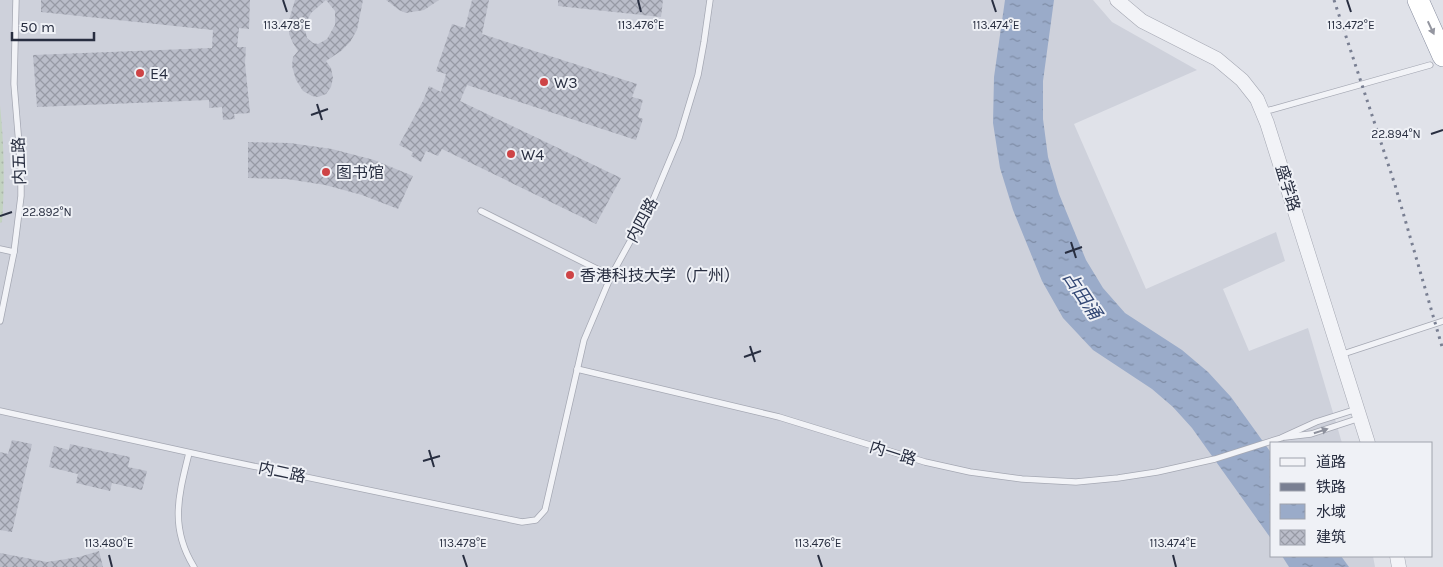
<svg xmlns="http://www.w3.org/2000/svg" width="1443" height="567" font-family="Karla,'Noto Sans SC',sans-serif">
	<style>
		.built { fill: #ced1db }
		.grass { fill: url(#grass-dots) }
		.water { fill: url(#water-ripples) }
		.building { fill: url(#building-cross-hatch) }
		.lines { fill: none; stroke-linecap: round; stroke-linejoin: round }
		.service-casing { stroke: #a5a8b3; stroke-width: 7 }
		.tertiary-casing { stroke: #a5a8b3; stroke-width: 15 }
		.motorway-casing { stroke: #878d9f; stroke-width: 22 }
		.service { stroke: #f2f3f7; stroke-width: 5.5 }
		.tertiary { stroke: #f2f3f7; stroke-width: 14 }
		.motorway { stroke: #fff; stroke-width: 21 }
		.rail { stroke: #797f92; stroke-width: 3; stroke-dasharray: 2.5 5; stroke-linecap: butt }
		.oneway { fill: #9496a0 }
		.oneway2 { fill: #8d909c }
		.ticks { fill: none; stroke: #282e40; stroke-width: 2 }
		.poi-dot { fill: #ce4446; stroke: #eff1f6; stroke-width: 2 }
		.labels { text-anchor: middle; dominant-baseline: central; stroke-width: 4; stroke-linejoin: round; paint-order: stroke }
		.poi-label { font-size: 16px; fill: #282e40; stroke: #eff1f6; text-anchor: start }
		.street-label { font-size: 16px; fill: #282e40; stroke: #eff1f6 }
		.water-label { font-size: 18px; font-style: italic; fill: #324774; stroke: #eff1f6 }
		.ticks-label { font-size: 12px; text-anchor: middle; fill: #282e40; stroke: #eff1f6; stroke-width: 4; stroke-linejoin: round; paint-order: stroke }
	</style>
	<defs>
		<pattern id="grass-dots" width="8" height="8" patternUnits="userSpaceOnUse" patternTransform="scale(1.25)"><rect width="8" height="8" fill="#c3d3c1"/><path d="M2 2h.1M6 6h.1" fill="none" stroke="#a8b5a7" stroke-width="1.8" stroke-linecap="round"/></pattern>
		<pattern id="water-ripples" width="26" height="14" patternUnits="userSpaceOnUse" patternTransform="scale(1.25)"><rect width="26" height="14" fill="#9aabc9"/><path d="M2 4q2-2 4 0t4 0M15 11q2-2 4 0t4 0" fill="none" stroke="#7e8ca5"/></pattern>
		<pattern id="building-cross-hatch" width="8" height="8" patternUnits="userSpaceOnUse" patternTransform="scale(1.25)"><rect width="8" height="8" fill="#babdc9"/><path d="M0 0l8 8M0 8l8-8" fill="none" stroke="#979aa5"/></pattern>
	</defs>
	<rect width="100%" height="100%" fill="#e0e2e9"/>
	<path class="built" d="M 0,0 L 1093,0 L 1112,22 L 1197,70 L 1074,124 L 1146,289 L 1276,232 L 1285,261 L 1223,289 L 1249,351 L 1308,328 L 1342,443 L 1272,443 L 1272,556 L 1373,556 L 1375,567 L 0,567 Z"/>
	<path class="grass" d="M 0,105 C 4,144 5,183 2,222 L 0,223 Z"/>
	<g class="water">
		<path d="M 1005,0 L 1054,0 L 1043,81 L 1043,119 L 1048,157 L 1059,194 L 1086,260 L 1103,288 L 1125,313 L 1182,350 L 1208,372 L 1231,397 L 1272,454 L 1272,540 L 1192,428 L 1173,407 L 1152,389 L 1093,350 L 1063,318 L 1042,281 L 1013,210 L 1000,168 L 993,123 L 994,77 Z"/>
		<path d="M 1282,556 L 1341,556 L 1349,567 L 1289,567 Z"/>
	</g>
	<g class="building">
		<path d="M 41,0 L 250,0 L 249,29 L 239,28 L 237,47 L 246,47 L 245,63 L 250,113 L 234,114 L 235,119 L 223,120 L 222,107 L 209,108 L 209,100 L 37,107 L 33,55 L 212,48 L 213,30 L 41,12 Z"/>
		<path d="M 295,0 L 326,0 L 311,13 L 307,21 L 305,29 L 307,38 L 313,43 L 318,44 L 327,39 L 335,25 L 335,11 L 326,0 L 363,0 L 357,30 L 350,42 L 341,51 L 326,61 L 331,68 L 333,78 L 331,87 L 326,94 L 318,97 L 312,96 L 303,91 L 296,80 L 292,66 L 293,57 L 298,51 L 293,43 L 289,34 L 289,20 Z"/>
		<path d="M 386,0 L 439,0 L 424,10 L 406,13 L 399,10 Z"/>
		<path d="M 472,0 L 489,0 L 482,34 L 637,84 L 632,97 L 643,100 L 638,117 L 643,119 L 636,140 L 467,85 L 460,101 L 621,178 L 596,224 L 442,149 L 438,156 L 426,151 L 421,162 L 411,156 L 413,152 L 399,145 L 423,101 L 429,86 L 441,92 L 446,74 L 436,71 L 452,24 L 465,28 Z"/>
		<path d="M 558,0 L 663,0 L 661,17 L 558,6 Z"/>
		<path d="M 248,142 L 290,143 L 332,149 L 374,160 L 413,176 L 398,209 L 362,195 L 325,185 L 287,179 L 248,178 Z"/>
		<path d="M 12,440 L 32,444 L 12,532 L 0,530 L 0,452 L 8,454 Z"/>
		<path d="M 70,444 L 130,457 L 128,467 L 147,471 L 142,490 L 112,483 L 110,491 L 76,483 L 78,474 L 49,467 L 54,446 L 69,450 Z"/>
		<path d="M 99,551 L 103,567 L 0,567 L 0,553 L 47,562 L 79,557 Z"/>
	</g>
	<g class="lines">
		<defs>
			<g id="service">
				<path d="M 1263,112 L 1430,65"/>
				<path d="M 481,211 L 611,276"/>
				<path d="M 0,249 L 14,252"/>
				<path d="M 0,321 L 14,252 L 21,196 L 21,169 L 14,84 L 16,0"/>
				<path d="M 1340,355 L 1443,321"/>
				<path d="M 577,369 L 779,417 L 925,462 L 970,472 L 1022,479 L 1076,482 L 1118,478 L 1157,472 L 1215,459 L 1281,438 L 1316,422 L 1357,409"/>
				<path d="M 0,411 L 219,459 L 522,522 L 536,520 L 545,510 L 584,340 L 611,276 L 653,200 L 679,138 L 698,75 L 704,42 L 710,0"/>
				<path d="M 1285,437 L 1311,434 L 1360,418"/>
				<path d="M 189,453 C 179,494 169,527 194,567"/>
			</g>
			<g id="tertiary">
				<path d="M 1117,0 L 1142,21 L 1217,59 L 1242,80 L 1257,99 L 1267,123 L 1368,443"/>
				<path d="M 1397,556 L 1399,567"/>
			</g>
			<path id="motorway" d="M 1418,0 L 1443,56"/>
		</defs>
		<use href="#service" class="service-casing"/>
		<use href="#tertiary" class="tertiary-casing"/>
		<use href="#motorway" class="motorway-casing"/>
		<use href="#service" class="service"/>
		<use href="#tertiary" class="tertiary"/>
		<use href="#motorway" class="motorway"/>
		<path class="rail" d="M 1334,0 L 1395,185 L 1443,350"/>
	</g>
	<defs><path id="oneway-solid" d="M-6-.8H1V-3.2L6.5 0L1 3.2V.8H-6Z" transform="scale(1.25)"/></defs>
	<use class="oneway" href="#oneway-solid" transform="translate(1431 28) rotate(65)"/>
	<use class="oneway2" href="#oneway-solid" transform="translate(1321 431) rotate(-18)"/>
	<path class="ticks" d="M 283,0 L 287,12M 638,0 L 641,12M 992,0 L 996,12M 1347,0 L 1351,12M 317,104 L 322,120M 311,115 L 328,109M 1431,134 L 1443,130M 0,216 L 12,212M 1071,242 L 1076,258M 1065,253 L 1082,247M 750,346 L 755,362M 744,357 L 761,351M 429,450 L 434,467M 423,461 L 440,456M 109,555 L 112,567M 463,555 L 467,567M 818,555 L 822,567M 1173,555 L 1176,567"/>
	<g class="poi-dot">
		<circle cx="140" cy="73" r="5"/>
		<circle cx="544" cy="82" r="5"/>
		<circle cx="511" cy="154" r="5"/>
		<circle cx="326" cy="172" r="5"/>
		<circle cx="570" cy="275" r="5"/>
	</g>
	<g class="labels">
		<g class="poi-label">
			<text x="150" y="73">E4</text>
			<text x="554" y="82">W3</text>
			<text x="521" y="154">W4</text>
			<text x="336" y="172">图书馆</text>
			<text x="580" y="275">香港科技大学（广州）</text>
		</g>
		<g class="street-label">
			<text transform="translate(19 161) rotate(-92)">内五路</text>
			<text transform="translate(1288 188) rotate(73)">盛学路</text>
			<text transform="translate(642 220) rotate(-62)">内四路</text>
			<text transform="translate(893 453) rotate(17)">内一路</text>
			<text transform="translate(282 472) rotate(12)">内二路</text>
		</g>
		<g class="water-label">
			<text transform="translate(1082 295) rotate(56)">占田涌</text>
		</g>
	</g>
	<g class="ticks-label">
		<text x="287" y="29">113.478°E</text>
		<text x="641" y="29">113.476°E</text>
		<text x="996" y="29">113.474°E</text>
		<text x="1351" y="29">113.472°E</text>
		<text x="1396" y="138">22.894°N</text>
		<text x="47" y="216">22.892°N</text>
		<text x="109" y="547">113.480°E</text>
		<text x="463" y="547">113.478°E</text>
		<text x="818" y="547">113.476°E</text>
		<text x="1173" y="547">113.474°E</text>
	</g>
	<rect x="1270" y="442" width="162" height="115" fill="#eff1f6" stroke="#9fa3ad"/>
	<rect x="1280" y="458" width="25" height="8" fill="#f2f3f7" stroke="#9fa3ad"/>
	<text x="1316" y="467" font-size="15" fill="#282e40">道路</text>
	<rect x="1280" y="483" width="25" height="8" fill="#797f92" stroke="#9fa3ad"/>
	<text x="1316" y="492" font-size="15" fill="#282e40">铁路</text>
	<rect x="1280" y="504" width="25" height="15" fill="url(#water-ripples)" stroke="#9fa3ad"/>
	<text x="1316" y="517" font-size="15" fill="#282e40">水域</text>
	<rect x="1280" y="530" width="25" height="15" fill="url(#building-cross-hatch)" stroke="#9fa3ad"/>
	<text x="1316" y="542" font-size="15" fill="#282e40">建筑</text>
	<path d="M12 32v8h82v-8" fill="none" stroke="#282e40" stroke-width="2.5"/>
	<text x="20" y="32" font-size="15" fill="#282e40" stroke="#eff1f6" stroke-width="4" paint-order="stroke">50 m</text>
</svg>
